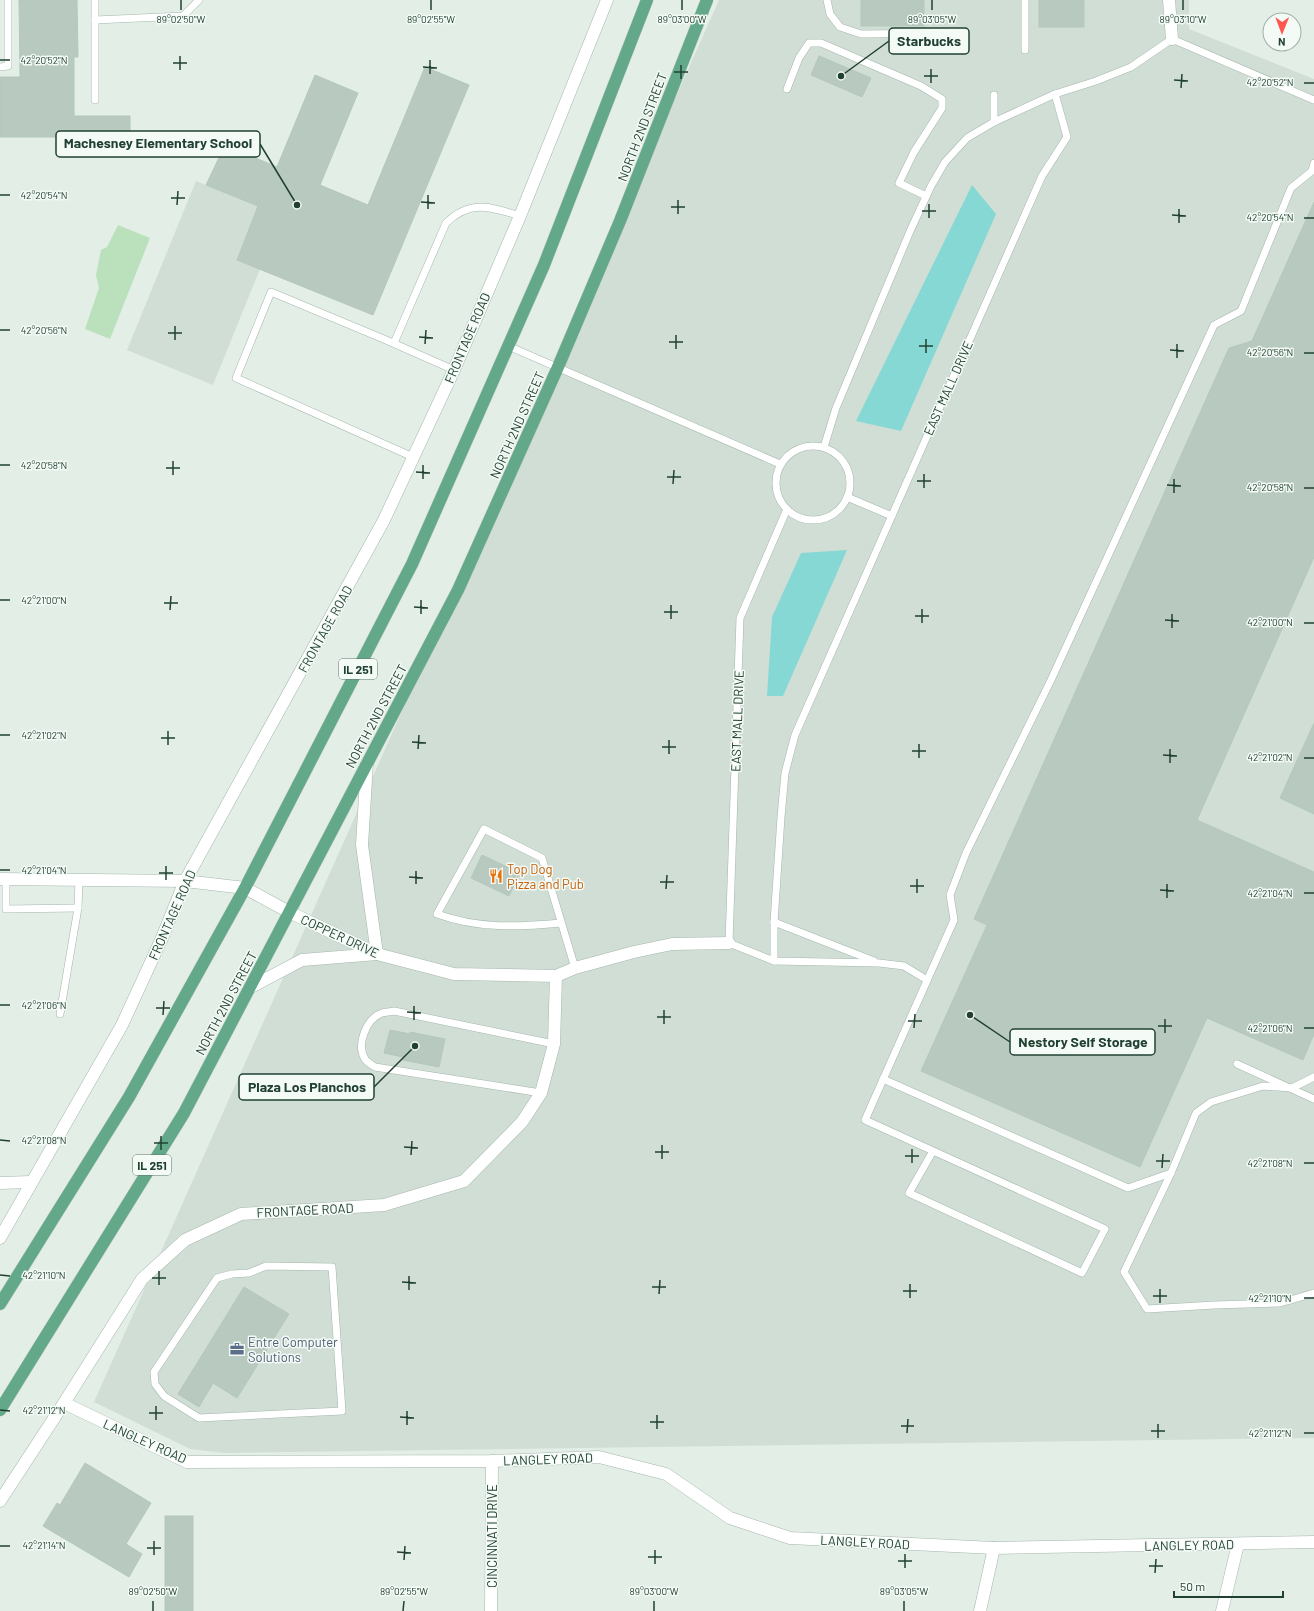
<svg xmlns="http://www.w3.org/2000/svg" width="1314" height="1611" font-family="Barlow,sans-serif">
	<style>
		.built { fill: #d1ded5 }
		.green { fill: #bae1bc }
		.water { fill: #86d8d4 }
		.building { fill: #b8c9bf; stroke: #b4c8bc }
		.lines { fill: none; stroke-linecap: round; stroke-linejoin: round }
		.service-casing { stroke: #a5b7ad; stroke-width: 8 }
		.minor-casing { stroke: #a5b7ad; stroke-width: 13 }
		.tertiary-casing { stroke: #a5b7ad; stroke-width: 13 }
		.primary-casing { stroke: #c1cac6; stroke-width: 13 }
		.service { stroke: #fff; stroke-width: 7 }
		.minor { stroke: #fff; stroke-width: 12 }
		.tertiary { stroke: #fff; stroke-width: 12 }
		.primary { stroke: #63a888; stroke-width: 12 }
		.ticks { fill: none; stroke: #204132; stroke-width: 1.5 }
		.labels { text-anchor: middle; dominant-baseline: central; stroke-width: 3; stroke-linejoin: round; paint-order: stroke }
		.shield { fill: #f4faf6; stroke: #60786d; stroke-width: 1 }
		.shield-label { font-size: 12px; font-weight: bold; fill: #204132 }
		.street-label { font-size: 13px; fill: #204132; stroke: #f4faf6 }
		.food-label { font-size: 13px; fill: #c56008; stroke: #f4faf6; text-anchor: start }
		.service-label { font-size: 13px; fill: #4e5e75; stroke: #f4faf6; text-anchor: start }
		.ticks-label { font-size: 10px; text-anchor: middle; fill: #204132; stroke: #f4faf6; stroke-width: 3; stroke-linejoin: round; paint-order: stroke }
		.leader { fill: none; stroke: #204132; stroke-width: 1.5 }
		.callout-dot { fill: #204132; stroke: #f4faf6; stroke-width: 1.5 }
		.callout { fill: #f4faf6; stroke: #204132; stroke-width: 1.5 }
		.callout-label { font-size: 14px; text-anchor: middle; font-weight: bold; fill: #204132 }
	</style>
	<rect width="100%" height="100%" fill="#e3eee7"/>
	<g class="built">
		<path d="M 719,0 L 1189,0 L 1189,29 L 1314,79 L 1314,1438 L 225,1453 L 190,1449 L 94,1402 Z"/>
		<path d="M 196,181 L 258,206 L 237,260 L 260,269 L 213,385 L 127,350 Z"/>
	</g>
	<path class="green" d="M 118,225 L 150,238 L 110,339 L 85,329 L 99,288 L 96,275 L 101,250 L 107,247 Z"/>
	<g class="water">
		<path d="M 972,185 L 996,214 L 901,431 L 856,421 Z"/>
		<path d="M 847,550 L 783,696 L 767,696 L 772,617 L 801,553 Z"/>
	</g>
	<g class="building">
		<path d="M 19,0 L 77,0 L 78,57 L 74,57 L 74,116 L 130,116 L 130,137 L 0,137 L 0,77 L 20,77 Z"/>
		<rect x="861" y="0" width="63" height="26"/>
		<rect x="1039" y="0" width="45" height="27"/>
		<path d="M 819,56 L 871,78 L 862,97 L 811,75 Z"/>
		<path d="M 425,67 L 469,85 L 373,315 L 237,260 L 258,206 L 206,185 L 225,145 L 277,167 L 315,75 L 358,93 L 320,185 L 368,205 Z"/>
		<path d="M 1314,202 L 1314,557 L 1197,820 L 1314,872 L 1314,1034 L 1303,1060 L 1207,1018 L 1140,1167 L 921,1071 L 987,925 L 974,919 L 1229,348 L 1252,341 Z"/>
		<path d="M 1314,723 L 1314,814 L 1280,798 Z"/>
		<path d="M 482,855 L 520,873 L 509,896 L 471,878 Z"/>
		<path d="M 390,1030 L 410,1034 L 410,1032 L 445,1039 L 439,1067 L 403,1060 L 403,1057 L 384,1053 Z"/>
		<path d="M 244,1287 L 289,1314 L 237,1398 L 213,1383 L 199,1407 L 178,1394 Z"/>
		<path d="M 85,1463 L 151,1503 L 126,1544 L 142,1554 L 129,1577 L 43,1526 L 57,1503 L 60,1505 Z"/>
		<rect x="165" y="1516" width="28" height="95"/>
	</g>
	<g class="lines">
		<defs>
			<g id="service">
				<path d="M 95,0 L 95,100"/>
				<path d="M 827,0 L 830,14 L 840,27 L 861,34 L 962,33"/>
				<path d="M 1025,0 L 1025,50"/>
				<path d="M 95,20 L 183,16 L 199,0"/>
				<path d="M 0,67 L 8,66 L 8,0"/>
				<path d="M 787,89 L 799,58 L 809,43 L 821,43 L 921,86 L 942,99 L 942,108 L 914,152 L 899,183 L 926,196"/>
				<path d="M 994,95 L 994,122"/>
				<path d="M 394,343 L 446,223 C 470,199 491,207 520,216"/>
				<path d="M 508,346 L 780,464"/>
				<circle cx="813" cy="483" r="37"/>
				<path d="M 824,447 L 836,408 L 911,229 L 931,186 L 945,162 L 967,138 L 994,122 L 1055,94 L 1096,81 L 1131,67 L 1172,39 L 1314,100"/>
				<path d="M 413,457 L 236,378 L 271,292 L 386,340 L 454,370"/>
				<path d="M 847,497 L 892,516"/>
				<path d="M 787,509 L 740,618 L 729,943 L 774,961 L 879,963 L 904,966 L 927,980"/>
				<path d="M 6,879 L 6,909 L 78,908"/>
				<path d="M 774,922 L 874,961"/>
				<path d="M 561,923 C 519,927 478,929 437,914 L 484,829 L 542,858 L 575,968"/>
				<path d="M 774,961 L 774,922 L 781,817 L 785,773 L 795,735 L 1042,176 L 1067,137 L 1055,94"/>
				<path d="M 60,1014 L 78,908 L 79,880"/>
				<path d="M 1237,1064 L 1314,1099"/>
				<path d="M 883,1079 L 1128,1188 L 1171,1173 L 1196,1113 L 1211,1102 L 1263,1086 L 1292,1088 L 1314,1077"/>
				<path d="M 541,1093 L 375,1067 C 372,1065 367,1062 365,1059 C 356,1045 366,1019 382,1013 C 385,1012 390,1012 394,1011 L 554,1044"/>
				<path d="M 933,1151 L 909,1193 L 1082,1273 L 1105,1229 L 865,1120 L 954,920 L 950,895 L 966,853 L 1051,680 L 1214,325 L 1241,311 L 1291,188 L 1312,171 L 1314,163"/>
				<path d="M 1171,1173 L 1124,1272 L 1147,1309 L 1214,1305 L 1280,1303 L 1314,1293"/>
				<path d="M 266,1266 L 332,1267 L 342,1411 L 199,1418 L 164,1396 L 155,1384 L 154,1372 L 217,1278 L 232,1274 L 249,1273 Z"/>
			</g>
			<g id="minor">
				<path d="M 1169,0 L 1172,39"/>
				<path d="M 0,879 L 185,881 L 245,888"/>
				<path d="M 556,976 L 575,968 L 634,952 L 672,944 L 729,943"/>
				<path d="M 0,1183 L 31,1182"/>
				<path d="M 0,1238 L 122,1025 L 162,938 L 185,881 L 384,520 L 454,370 L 520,216 L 607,0"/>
				<path d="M 64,1403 L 187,1462 L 492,1461 L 599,1457 L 666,1474 L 730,1518 L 790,1538 L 994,1548 L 1314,1542"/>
				<path d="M 491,1611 L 492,1461"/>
				<path d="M 980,1611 L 994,1548"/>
				<path d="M 1222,1611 L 1238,1544"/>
			</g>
			<g id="tertiary">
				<path d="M 251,987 L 302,960 L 377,954 L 362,845 L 367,763"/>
				<path d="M 0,1501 L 64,1403 L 142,1279 L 185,1240 L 241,1214 L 384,1205 L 464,1181 L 522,1122 L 541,1093 L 554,1044 L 556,976 L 454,974 L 377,954 L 289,912 L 245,888"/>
			</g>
			<g id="primary">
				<path d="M 0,1304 L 129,1097 L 245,888 L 412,564 L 544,265 L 647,0"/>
				<path d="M 0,1410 L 184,1113 L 458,590 L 558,367 L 620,221 L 707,0"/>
			</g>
		</defs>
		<use href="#service" class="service-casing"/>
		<use href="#minor" class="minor-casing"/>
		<use href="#tertiary" class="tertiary-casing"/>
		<use href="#primary" class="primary-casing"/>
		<use href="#service" class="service"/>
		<use href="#minor" class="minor"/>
		<use href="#tertiary" class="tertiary"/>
		<use href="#primary" class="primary"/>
	</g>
	<path class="ticks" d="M 181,10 L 181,0M 431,10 L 431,0M 682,10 L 682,0M 932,10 L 932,0M 1183,10 L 1183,0M 0,60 L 10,60M 173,63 L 187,63M 423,67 L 437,68M 180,70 L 180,56M 674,72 L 688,72M 430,74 L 430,60M 924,76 L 938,76M 681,79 L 681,65M 1174,80 L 1188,81M 931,83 L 931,69M 1304,83 L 1314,83M 1181,88 L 1182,74M 0,195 L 10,195M 171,198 L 185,198M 421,202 L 435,203M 177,205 L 178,191M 671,207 L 685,207M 428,209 L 428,195M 922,211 L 936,211M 678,214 L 678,200M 1172,215 L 1186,216M 929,218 L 929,204M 1304,218 L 1314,218M 1179,223 L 1179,209M 0,330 L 10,330M 168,333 L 182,333M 419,337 L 433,338M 175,340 L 175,326M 669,342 L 683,342M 425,344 L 426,330M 919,346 L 933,346M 676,349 L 676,335M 1170,350 L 1184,351M 926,353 L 926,339M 1304,353 L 1314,353M 1177,358 L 1177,344M 0,465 L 10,465M 166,468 L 180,468M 416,472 L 430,473M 173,475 L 173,461M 667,477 L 681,477M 423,479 L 423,465M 917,481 L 931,481M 673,484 L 674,470M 1167,485 L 1181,486M 924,488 L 924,474M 1304,488 L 1314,488M 1174,493 L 1174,479M 0,600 L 10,600M 164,603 L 178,603M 414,607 L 428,608M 170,610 L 171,596M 664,612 L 678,612M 421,614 L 421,600M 915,616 L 929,616M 671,619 L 671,605M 1165,620 L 1179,621M 922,623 L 922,609M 1304,623 L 1314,623M 1172,628 L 1172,614M 0,735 L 10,735M 161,738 L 175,738M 412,742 L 426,743M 168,745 L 168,731M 662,747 L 676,747M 418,749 L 419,735M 912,751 L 926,751M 669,754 L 669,740M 1163,755 L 1177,756M 919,758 L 919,744M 1304,758 L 1314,758M 1170,763 L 1170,749M 0,870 L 10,870M 159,873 L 173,873M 409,877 L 423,878M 166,880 L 166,866M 660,882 L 674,882M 416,884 L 416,871M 910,886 L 924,886M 666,889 L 667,875M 1160,890 L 1174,891M 917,893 L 917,879M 1304,893 L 1314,893M 1167,898 L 1167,884M 0,1005 L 10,1005M 156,1008 L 170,1008M 407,1012 L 421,1013M 163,1015 L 164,1001M 657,1017 L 671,1017M 414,1020 L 414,1006M 908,1021 L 922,1021M 664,1024 L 664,1010M 1158,1026 L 1172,1026M 914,1028 L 915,1014M 1304,1028 L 1314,1028M 1165,1033 L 1165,1019M 0,1140 L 10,1141M 154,1143 L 168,1143M 404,1147 L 418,1148M 161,1150 L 161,1136M 655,1152 L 669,1152M 411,1155 L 412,1141M 905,1156 L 919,1156M 662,1159 L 662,1145M 1156,1161 L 1170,1161M 912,1163 L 912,1149M 1304,1163 L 1314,1163M 1162,1168 L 1163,1154M 0,1275 L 10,1276M 152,1278 L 166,1278M 402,1282 L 416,1283M 159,1285 L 159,1271M 652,1287 L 666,1287M 409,1290 L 409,1276M 903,1291 L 917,1291M 659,1294 L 660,1280M 1153,1296 L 1167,1296M 910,1298 L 910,1284M 1304,1298 L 1314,1298M 1160,1303 L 1160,1289M 0,1410 L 10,1411M 149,1413 L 163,1413M 400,1417 L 414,1418M 156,1420 L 156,1406M 650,1422 L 664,1422M 407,1425 L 407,1411M 901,1426 L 914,1426M 657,1429 L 657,1415M 1151,1431 L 1165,1431M 907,1433 L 908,1419M 1304,1433 L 1314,1433M 1158,1438 L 1158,1424M 0,1546 L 10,1546M 147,1548 L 161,1548M 397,1552 L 411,1553M 154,1555 L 154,1541M 648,1557 L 662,1557M 404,1560 L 405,1546M 898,1561 L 912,1561M 655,1564 L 655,1550M 1149,1566 L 1163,1566M 905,1568 L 905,1554M 1155,1573 L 1156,1559M 153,1611 L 153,1601M 403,1611 L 404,1601M 654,1611 L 654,1601M 904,1611 L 904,1601"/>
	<defs>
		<symbol id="restaurant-bare" viewBox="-9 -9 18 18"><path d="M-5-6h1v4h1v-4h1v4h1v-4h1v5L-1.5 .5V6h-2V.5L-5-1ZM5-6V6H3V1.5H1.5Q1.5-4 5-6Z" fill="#e8710a" stroke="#f4faf6" stroke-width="2.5" paint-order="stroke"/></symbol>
		<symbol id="office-bare" viewBox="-9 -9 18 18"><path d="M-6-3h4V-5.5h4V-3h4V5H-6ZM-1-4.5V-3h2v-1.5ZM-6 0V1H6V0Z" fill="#5c6f8a" stroke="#f4faf6" stroke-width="2.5" paint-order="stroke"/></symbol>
	</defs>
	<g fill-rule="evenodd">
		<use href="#restaurant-bare" x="486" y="866" width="20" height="20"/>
		<use href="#office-bare" x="227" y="1339" width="20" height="20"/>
	</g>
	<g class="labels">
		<g class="shield">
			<rect x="339" y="659" width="38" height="20" rx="3"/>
			<rect x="133" y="1155" width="38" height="20" rx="3"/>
		</g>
		<g class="shield-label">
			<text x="358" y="669">IL 251</text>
			<text x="152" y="1165">IL 251</text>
		</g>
		<g class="street-label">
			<text transform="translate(642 127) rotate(-69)">NORTH 2ND STREET</text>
			<text transform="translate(467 338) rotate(-67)">FRONTAGE ROAD</text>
			<text transform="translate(948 388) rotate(-66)">EAST MALL DRIVE</text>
			<text transform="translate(517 425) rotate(-66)">NORTH 2ND STREET</text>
			<text transform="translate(325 629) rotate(-61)">FRONTAGE ROAD</text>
			<text transform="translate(376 716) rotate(-62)">NORTH 2ND STREET</text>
			<text transform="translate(737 721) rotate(-88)">EAST MALL DRIVE</text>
			<text transform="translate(172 915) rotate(-66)">FRONTAGE ROAD</text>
			<text transform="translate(340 936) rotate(25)">COPPER DRIVE</text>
			<text transform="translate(226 1003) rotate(-62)">NORTH 2ND STREET</text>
			<text transform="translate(305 1210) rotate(-3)">FRONTAGE ROAD</text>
			<text transform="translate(145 1441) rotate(24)">LANGLEY ROAD</text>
			<text transform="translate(548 1459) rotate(-2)">LANGLEY ROAD</text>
			<text transform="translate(492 1536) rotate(-90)">CINCINNATI DRIVE</text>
			<text transform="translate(865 1542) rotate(3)">LANGLEY ROAD</text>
			<text transform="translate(1189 1545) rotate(-1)">LANGLEY ROAD</text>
		</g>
		<g class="food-label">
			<text x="507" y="869">Top Dog<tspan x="507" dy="15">Pizza and Pub</tspan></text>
		</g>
		<g class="service-label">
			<text x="248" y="1342">Entre Computer<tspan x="248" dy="15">Solutions</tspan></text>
		</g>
	</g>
	<g class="ticks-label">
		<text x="181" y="23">89°02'50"W</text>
		<text x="431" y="23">89°02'55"W</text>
		<text x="682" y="23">89°03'00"W</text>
		<text x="932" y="23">89°03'05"W</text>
		<text x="1183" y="23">89°03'10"W</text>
		<text x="44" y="64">42°20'52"N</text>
		<text x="1270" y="86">42°20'52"N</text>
		<text x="44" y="199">42°20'54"N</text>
		<text x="1270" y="221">42°20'54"N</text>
		<text x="44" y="334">42°20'56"N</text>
		<text x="1270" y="356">42°20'56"N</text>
		<text x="44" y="469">42°20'58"N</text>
		<text x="1270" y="491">42°20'58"N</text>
		<text x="44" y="604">42°21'00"N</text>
		<text x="1270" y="626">42°21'00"N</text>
		<text x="44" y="739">42°21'02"N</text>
		<text x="1270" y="761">42°21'02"N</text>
		<text x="44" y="874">42°21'04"N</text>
		<text x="1270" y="897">42°21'04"N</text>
		<text x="44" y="1009">42°21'06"N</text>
		<text x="1270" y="1032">42°21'06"N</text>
		<text x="44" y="1144">42°21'08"N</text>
		<text x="1270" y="1167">42°21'08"N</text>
		<text x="44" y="1279">42°21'10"N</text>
		<text x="1270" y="1302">42°21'10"N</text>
		<text x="44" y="1414">42°21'12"N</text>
		<text x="1270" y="1437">42°21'12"N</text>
		<text x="44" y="1549">42°21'14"N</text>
		<text x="153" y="1595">89°02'50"W</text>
		<text x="404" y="1595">89°02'55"W</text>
		<text x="654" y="1595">89°03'00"W</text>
		<text x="904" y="1595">89°03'05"W</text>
	</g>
	<path class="leader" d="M841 76L889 41M297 205L260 144M970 1015L1010 1042M415 1046L374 1087"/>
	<g class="callout-dot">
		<circle cx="841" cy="76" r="4"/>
		<circle cx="297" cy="205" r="4"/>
		<circle cx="970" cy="1015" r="4"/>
		<circle cx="415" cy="1046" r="4"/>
	</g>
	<g class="callout">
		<rect x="889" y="28" width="80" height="26" rx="4"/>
		<rect x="56" y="131" width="204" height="26" rx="4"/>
		<rect x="1010" y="1029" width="145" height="26" rx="4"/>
		<rect x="239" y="1074" width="135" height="26" rx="4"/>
	</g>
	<g class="callout-label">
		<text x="929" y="46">Starbucks</text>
		<text x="158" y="148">Machesney Elementary School</text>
		<text x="1083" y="1047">Nestory Self Storage</text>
		<text x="307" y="1092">Plaza Los Planchos</text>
	</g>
	<g transform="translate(1282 32) rotate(181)"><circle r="19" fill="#f4faf6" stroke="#9fb0a8"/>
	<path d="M0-3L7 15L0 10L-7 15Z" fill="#ff5750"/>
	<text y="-6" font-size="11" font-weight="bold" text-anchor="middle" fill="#204132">N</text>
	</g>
	<path d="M1174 1591v6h109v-6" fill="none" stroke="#204132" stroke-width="2"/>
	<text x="1180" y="1591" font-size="12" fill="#204132" stroke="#f4faf6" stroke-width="3" paint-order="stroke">50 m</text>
</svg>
